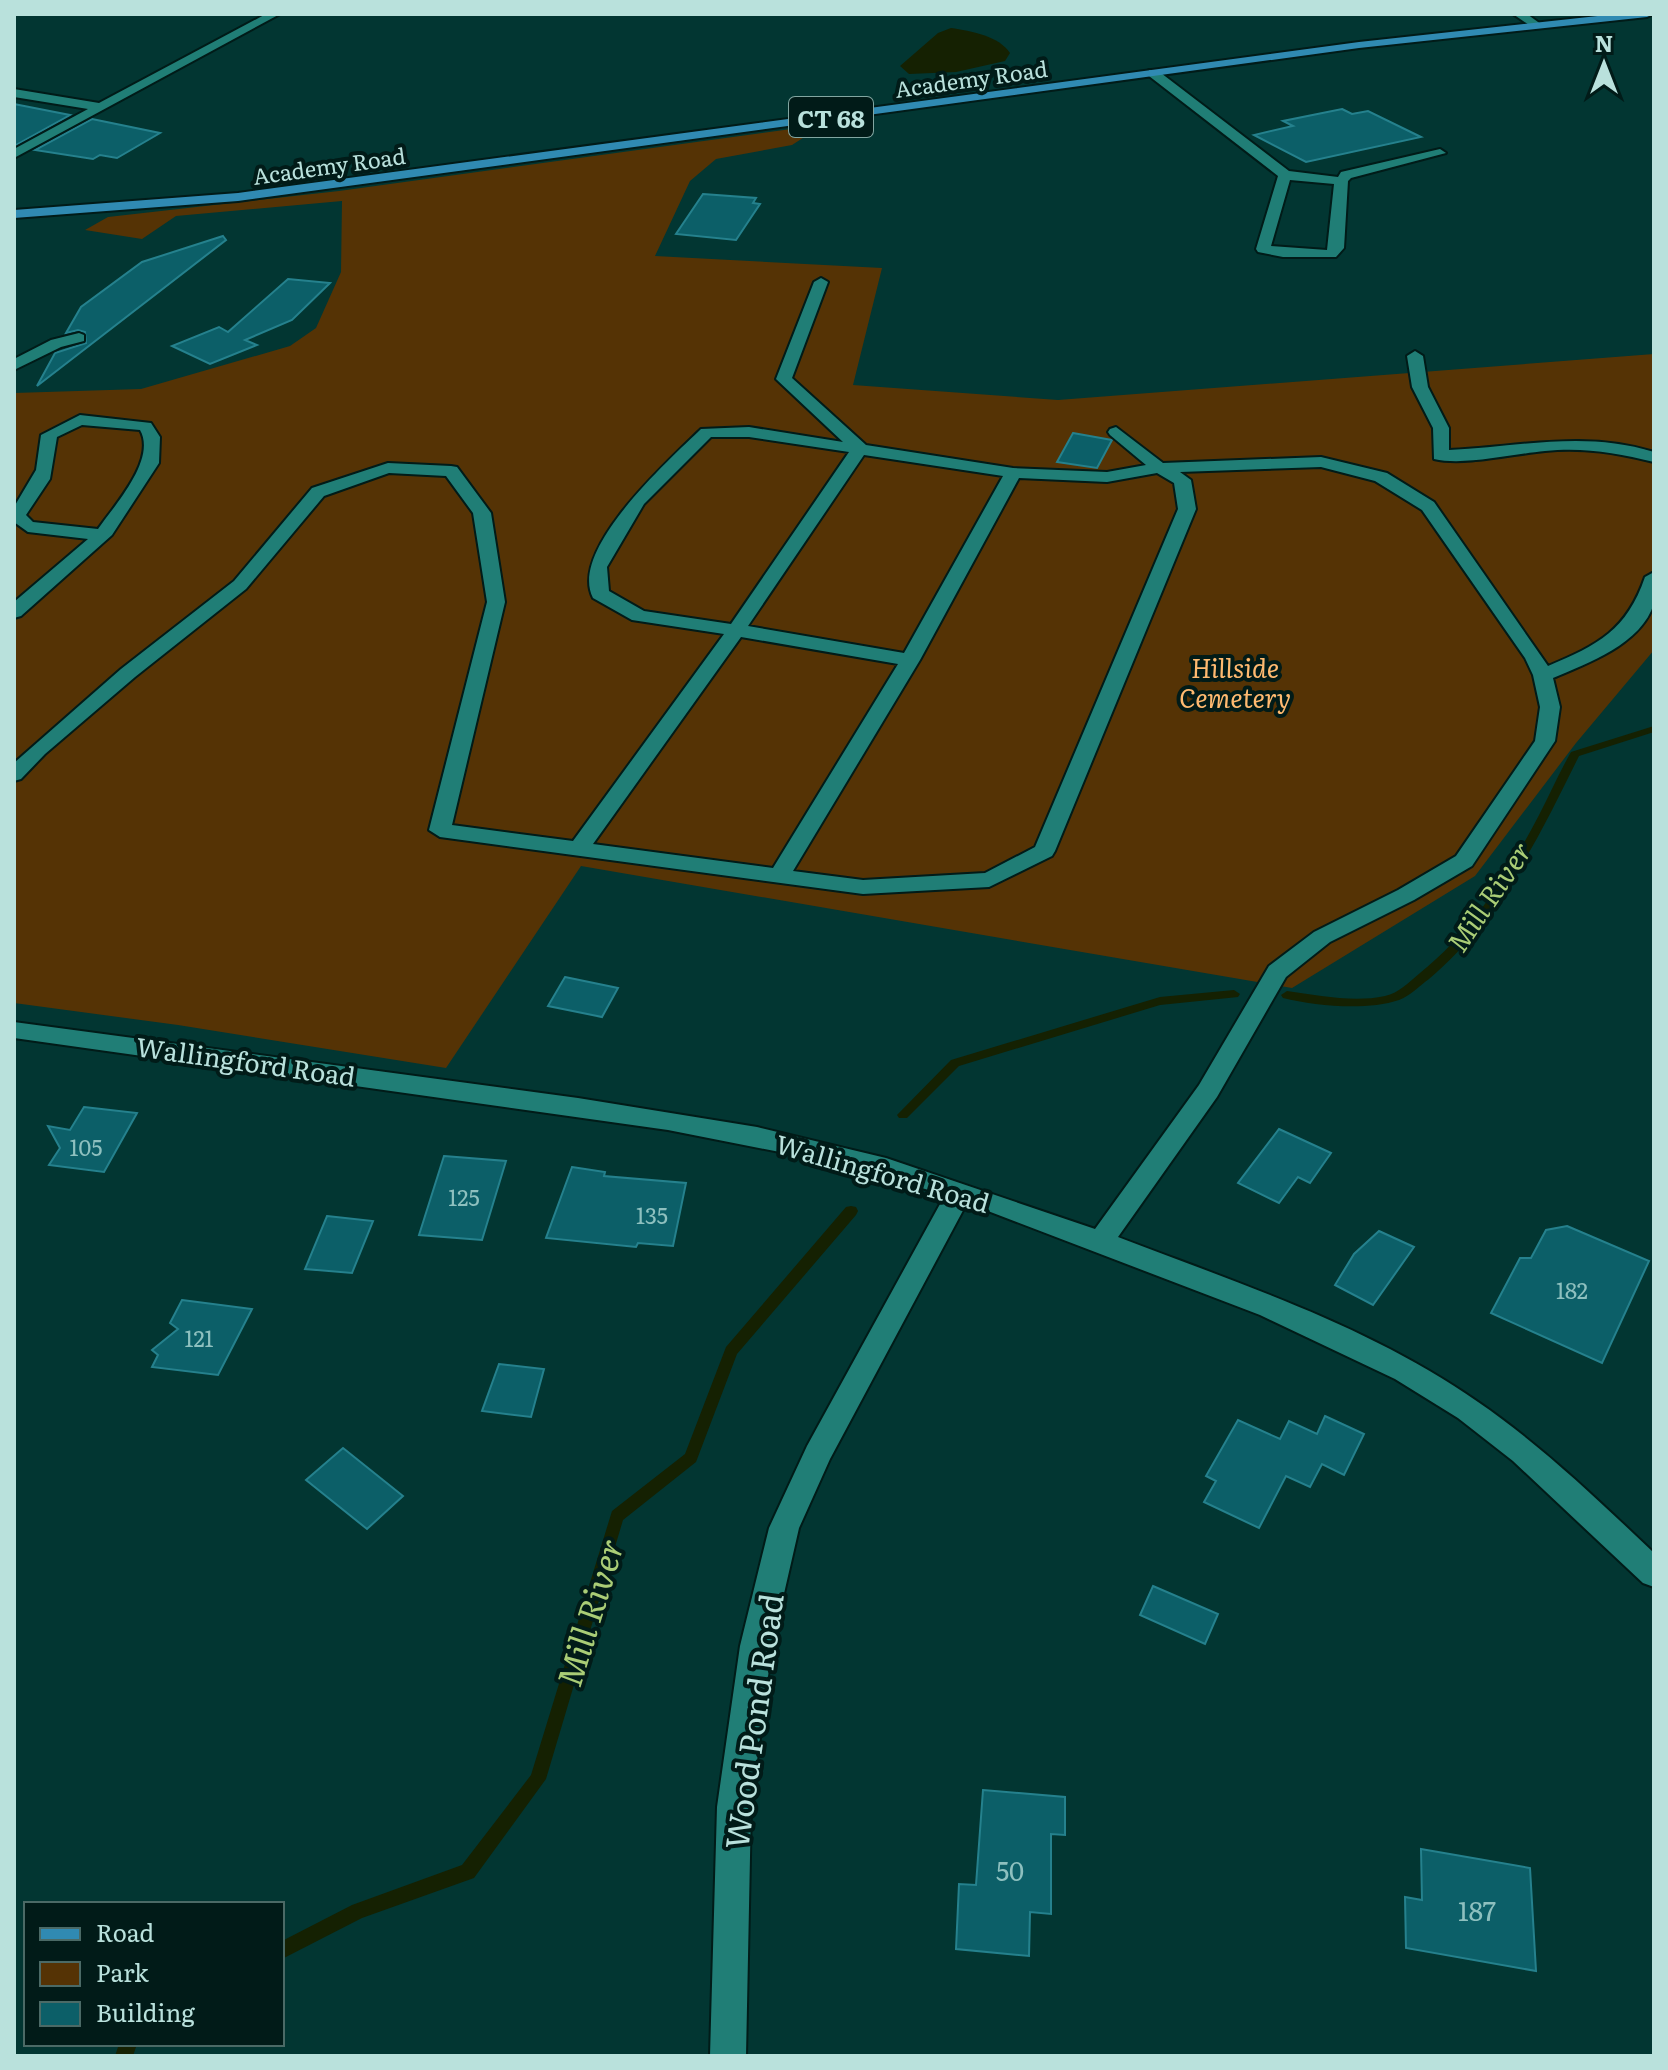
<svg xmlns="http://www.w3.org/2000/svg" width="1668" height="2070" font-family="Literata,serif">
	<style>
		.green { fill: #553305 }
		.water { fill: #152102 }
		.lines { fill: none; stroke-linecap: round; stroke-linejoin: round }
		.stream { fill: #152102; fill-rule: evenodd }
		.building { fill: #0c5f68; stroke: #25818d; stroke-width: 2 }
		.minor-casing { stroke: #011b18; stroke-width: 4 }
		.major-casing { stroke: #011b18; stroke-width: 4 }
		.minor { fill: #207e76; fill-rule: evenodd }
		.major { fill: #308ab2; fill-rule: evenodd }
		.labels { text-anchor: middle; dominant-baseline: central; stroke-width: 8; stroke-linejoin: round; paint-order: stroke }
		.far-street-label { font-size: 22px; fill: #b9e1dc; stroke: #011b18 }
		.number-label { font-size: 22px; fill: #8ec0bf }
		.shield { fill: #011b18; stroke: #82a6a1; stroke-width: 2 }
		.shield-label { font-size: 24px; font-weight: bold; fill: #b9e1dc }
		.park-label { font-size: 26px; font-style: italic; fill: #ffba70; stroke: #011b18 }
		.street-label { font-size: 26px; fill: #b9e1dc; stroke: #011b18 }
		.near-number-label { font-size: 26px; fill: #8ec0bf }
		.water-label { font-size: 28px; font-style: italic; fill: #aacd76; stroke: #011b18 }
		.near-street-label { font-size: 32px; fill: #b9e1dc; stroke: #011b18 }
		.near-water-label { font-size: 34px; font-style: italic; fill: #aacd76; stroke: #011b18 }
	</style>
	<rect width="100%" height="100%" fill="#023632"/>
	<path class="green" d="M 806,127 L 806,136 L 792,145 L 716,159 L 690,181 L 655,256 L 882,268 L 853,385 L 1058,400 L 1654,354 L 1654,650 L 1576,743 L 1475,876 L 1292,988 L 581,866 L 446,1068 L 178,1025 L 14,1003 L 14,393 L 141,389 L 290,346 L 316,328 L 341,272 L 342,201 L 176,216 L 142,239 L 85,230 L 108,217 L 339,191 Z"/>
	<path class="water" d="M 951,28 C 971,31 999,36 1010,53 L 1005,61 L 956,72 L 909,74 L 900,66 L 938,33 Z"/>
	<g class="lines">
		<g class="stream">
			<path d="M 1654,726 L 1654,732 L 1579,756 C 1539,837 1499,920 1429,979 C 1419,986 1410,996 1399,1000 C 1366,1011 1316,1006 1283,998 L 1281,995 L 1287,991 C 1318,995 1353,1003 1385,996 C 1399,993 1409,982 1420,973 C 1472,931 1507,876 1538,817 C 1549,796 1559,773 1571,752 Z"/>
			<path d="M 1234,990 L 1240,994 L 1238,997 L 1160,1005 L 959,1066 L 907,1118 L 899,1118 L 897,1115 L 951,1060 L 1160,997 Z"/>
			<path d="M 851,1206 L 856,1207 L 858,1211 L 856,1215 L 737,1354 L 696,1462 L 623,1520 L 546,1779 L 474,1878 L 362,1918 L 282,1959 L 282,1941 L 352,1905 L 462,1865 L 531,1775 L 612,1511 L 685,1454 L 726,1347 L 846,1207 Z"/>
			<path d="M 119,2044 L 137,2044 L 133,2056 L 115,2056 Z"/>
		</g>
	</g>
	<g class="building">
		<path d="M 14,104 L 70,115 L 14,146 Z"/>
		<path d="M 1342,109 L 1352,114 L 1368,111 L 1421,137 L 1306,162 L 1254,135 L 1293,126 L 1283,121 Z"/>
		<path d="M 92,119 L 160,133 L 117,158 L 100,155 L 93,159 L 35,150 Z"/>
		<path d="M 703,194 L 756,198 L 753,203 L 760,204 L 736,240 L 676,234 Z"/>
		<path d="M 223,236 L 226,240 L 37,386 L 55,353 L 86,343 L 85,332 L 78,330 L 66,333 L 81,307 L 142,262 Z"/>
		<path d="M 288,279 L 330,283 L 292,320 L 245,340 L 257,345 L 210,364 L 172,346 L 219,327 L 228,332 Z"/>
		<path d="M 1073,433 L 1112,440 L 1097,468 L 1057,462 Z"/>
		<path d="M 565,977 L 618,988 L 602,1017 L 548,1006 Z"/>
		<path d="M 84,1107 L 137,1113 L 104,1172 L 49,1165 L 60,1148 L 48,1126 L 70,1130 Z"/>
		<path d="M 1279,1129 L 1331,1153 L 1310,1183 L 1298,1177 L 1279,1203 L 1238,1183 Z"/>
		<path d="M 444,1156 L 506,1161 L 482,1240 L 419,1235 Z"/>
		<path d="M 572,1167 L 605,1172 L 604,1176 L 686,1183 L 673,1246 L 638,1243 L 636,1247 L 546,1238 Z"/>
		<path d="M 327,1216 L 373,1221 L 352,1273 L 305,1269 Z"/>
		<path d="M 1567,1226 L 1649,1261 L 1602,1363 L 1491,1313 L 1520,1258 L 1531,1258 L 1546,1230 Z"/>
		<path d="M 1379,1231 L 1414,1247 L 1373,1305 L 1335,1285 L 1354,1254 Z"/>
		<path d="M 182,1300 L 252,1309 L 218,1375 L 152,1367 L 158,1355 L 152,1350 L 178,1329 L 170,1323 Z"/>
		<path d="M 499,1364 L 544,1369 L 531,1417 L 482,1411 Z"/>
		<path d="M 1325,1416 L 1364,1434 L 1344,1475 L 1322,1464 L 1310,1487 L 1286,1476 L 1259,1528 L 1204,1502 L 1216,1481 L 1206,1476 L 1238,1420 L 1280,1439 L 1289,1421 L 1317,1434 Z"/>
		<path d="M 343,1448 L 403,1496 L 367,1529 L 306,1480 Z"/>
		<path d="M 1153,1586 L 1218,1614 L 1205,1644 L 1140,1615 Z"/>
		<path d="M 983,1790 L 1065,1797 L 1065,1835 L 1051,1834 L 1051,1914 L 1030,1912 L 1029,1956 L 956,1949 L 959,1884 L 976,1885 Z"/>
		<path d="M 1421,1849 L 1530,1868 L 1536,1971 L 1406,1948 L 1405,1897 L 1422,1900 Z"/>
	</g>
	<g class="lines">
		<defs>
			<g id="minor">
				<path d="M 266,14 L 280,14 L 14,158 L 14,149 L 88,109 L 14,97 L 14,89 L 99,103 Z"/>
				<path d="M 1513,14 L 1527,14 L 1542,25 L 1532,27 Z"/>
				<path d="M 1149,70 L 1157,70 L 1289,171 L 1338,177 L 1341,172 L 1440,149 L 1446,153 L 1351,178 L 1348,181 L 1344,248 L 1336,257 L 1283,257 L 1258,252 L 1256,249 L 1278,176 L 1149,76 ZM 1290,180 L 1334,184 L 1327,250 L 1271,246 Z"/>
				<path d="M 821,278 L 828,282 L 792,378 L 866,445 L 1013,468 L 1107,472 L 1146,465 L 1110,435 L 1108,432 L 1110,429 L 1116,427 L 1163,463 L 1321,457 L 1387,473 L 1434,502 L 1548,666 C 1598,645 1627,630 1645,577 L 1654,572 C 1654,581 1656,594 1654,603 C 1642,644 1588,663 1553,678 L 1560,707 L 1555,741 L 1472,866 L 1414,900 L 1330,942 L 1286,977 L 1217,1097 L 1118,1237 C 1240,1284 1370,1326 1478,1402 C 1542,1446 1598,1500 1654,1553 L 1654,1587 L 1643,1583 L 1513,1461 L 1458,1418 L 1395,1379 L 1260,1315 L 967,1203 L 830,1459 L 799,1528 L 772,1646 L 751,1807 L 746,2056 L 710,2056 L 717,1807 L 740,1646 L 769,1528 L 807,1446 L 945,1195 L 846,1165 L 668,1130 L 14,1038 L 14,1022 L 578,1098 L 757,1127 L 886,1158 L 1095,1229 L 1199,1085 L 1269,966 L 1314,932 L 1398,890 L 1456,856 L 1535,741 L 1540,707 L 1533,675 L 1525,658 L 1422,510 L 1375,481 L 1321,467 L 1180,472 L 1191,480 L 1196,509 L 1055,851 L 1052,856 L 989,887 L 863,894 L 440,837 L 429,830 L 487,602 L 473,513 L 446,476 L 389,473 L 324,496 L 246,589 L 135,677 L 45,754 L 21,779 L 14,781 L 14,763 L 121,669 L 234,581 L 312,488 L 388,463 L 451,466 L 457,467 L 491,513 L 505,602 L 452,825 L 573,841 L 724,634 L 632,620 L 593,598 C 568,550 669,460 701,429 L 749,427 L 843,442 L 776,379 L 814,282 ZM 711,437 L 749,437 L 849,452 L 731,624 L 644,611 L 609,591 L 607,567 L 644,504 ZM 864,455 L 1003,476 L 904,653 L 748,626 ZM 1157,473 L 1174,483 L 1178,509 L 1035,847 L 985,873 L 863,880 L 793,871 L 920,660 L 1019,478 L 1107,482 ZM 741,637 L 898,664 L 773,868 L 593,844 Z"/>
				<path d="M 79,333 L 84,335 L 84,341 L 61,347 L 14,370 L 14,359 L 51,340 Z"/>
				<path d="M 1415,351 L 1423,356 L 1428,387 L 1449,428 L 1449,450 C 1518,447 1585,430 1654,452 L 1654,462 C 1616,453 1584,447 1545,451 C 1513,454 1464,466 1434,459 L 1433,428 L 1412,387 L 1407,356 Z"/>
				<path d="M 80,415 L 151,423 L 160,437 L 159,463 L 112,535 L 21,616 L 14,618 L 14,602 L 88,539 L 28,532 L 14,522 L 14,507 L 36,470 L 41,435 ZM 82,425 L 140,430 C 157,459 114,506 98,529 L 33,522 L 26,515 L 50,479 L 57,437 Z"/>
			</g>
			<path id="major" d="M 1616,14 L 1653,14 L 1647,17 L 1359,48 L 238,201 L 14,218 L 14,210 L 238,193 L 1359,42 Z"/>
		</defs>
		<use href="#minor" class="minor-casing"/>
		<use href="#major" class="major-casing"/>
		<use href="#minor" class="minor"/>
		<use href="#major" class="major"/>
	</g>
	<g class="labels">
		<g class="far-street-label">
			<text transform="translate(971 78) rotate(-8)">Academy Road</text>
			<text transform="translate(329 165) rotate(-8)">Academy Road</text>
		</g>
		<g class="number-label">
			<text x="86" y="1146">105</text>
			<text x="464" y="1196">125</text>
			<text x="652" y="1214">135</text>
			<text x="1572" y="1289">182</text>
			<text x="199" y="1337">121</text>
		</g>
		<rect class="shield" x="789" y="97" width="84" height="40" rx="6"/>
		<g class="shield-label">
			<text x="831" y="117">CT 68</text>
		</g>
		<g class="park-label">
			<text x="1235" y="666">Hillside<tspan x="1235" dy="30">Cemetery</tspan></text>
		</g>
		<g class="street-label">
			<text transform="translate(246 1060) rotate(8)">Wallingford Road</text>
			<text transform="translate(883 1172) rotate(16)">Wallingford Road</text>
		</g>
		<g class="near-number-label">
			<text x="1010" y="1869">50</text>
			<text x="1477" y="1909">187</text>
		</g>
		<g class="water-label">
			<text transform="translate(1488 896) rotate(-56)">Mill River</text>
		</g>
		<g class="near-street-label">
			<text transform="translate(752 1721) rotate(-82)">Wood Pond Road</text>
		</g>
		<g class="near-water-label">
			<text transform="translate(588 1612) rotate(-73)">Mill River</text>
		</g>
	</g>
	<rect width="1668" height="2070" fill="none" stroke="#b9e1dc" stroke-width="32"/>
	<rect x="24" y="1902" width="260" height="144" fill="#011b18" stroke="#4b6a66" stroke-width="2"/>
	<rect x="40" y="1928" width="40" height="12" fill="#308ab2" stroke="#4b6a66" stroke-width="2"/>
	<text x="96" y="1942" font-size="24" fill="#b9e1dc">Road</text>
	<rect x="40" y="1962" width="40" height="24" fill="#553305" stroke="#4b6a66" stroke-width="2"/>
	<text x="96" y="1982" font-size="24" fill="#b9e1dc">Park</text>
	<rect x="40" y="2002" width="40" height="24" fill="#0c5f68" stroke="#4b6a66" stroke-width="2"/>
	<text x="96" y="2022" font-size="24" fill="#b9e1dc">Building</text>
	<g transform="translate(1604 64)" stroke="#011b18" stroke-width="6" paint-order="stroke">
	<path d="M0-6L14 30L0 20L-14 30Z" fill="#b9e1dc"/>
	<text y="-12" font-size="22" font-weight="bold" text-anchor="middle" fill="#b9e1dc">N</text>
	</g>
</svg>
